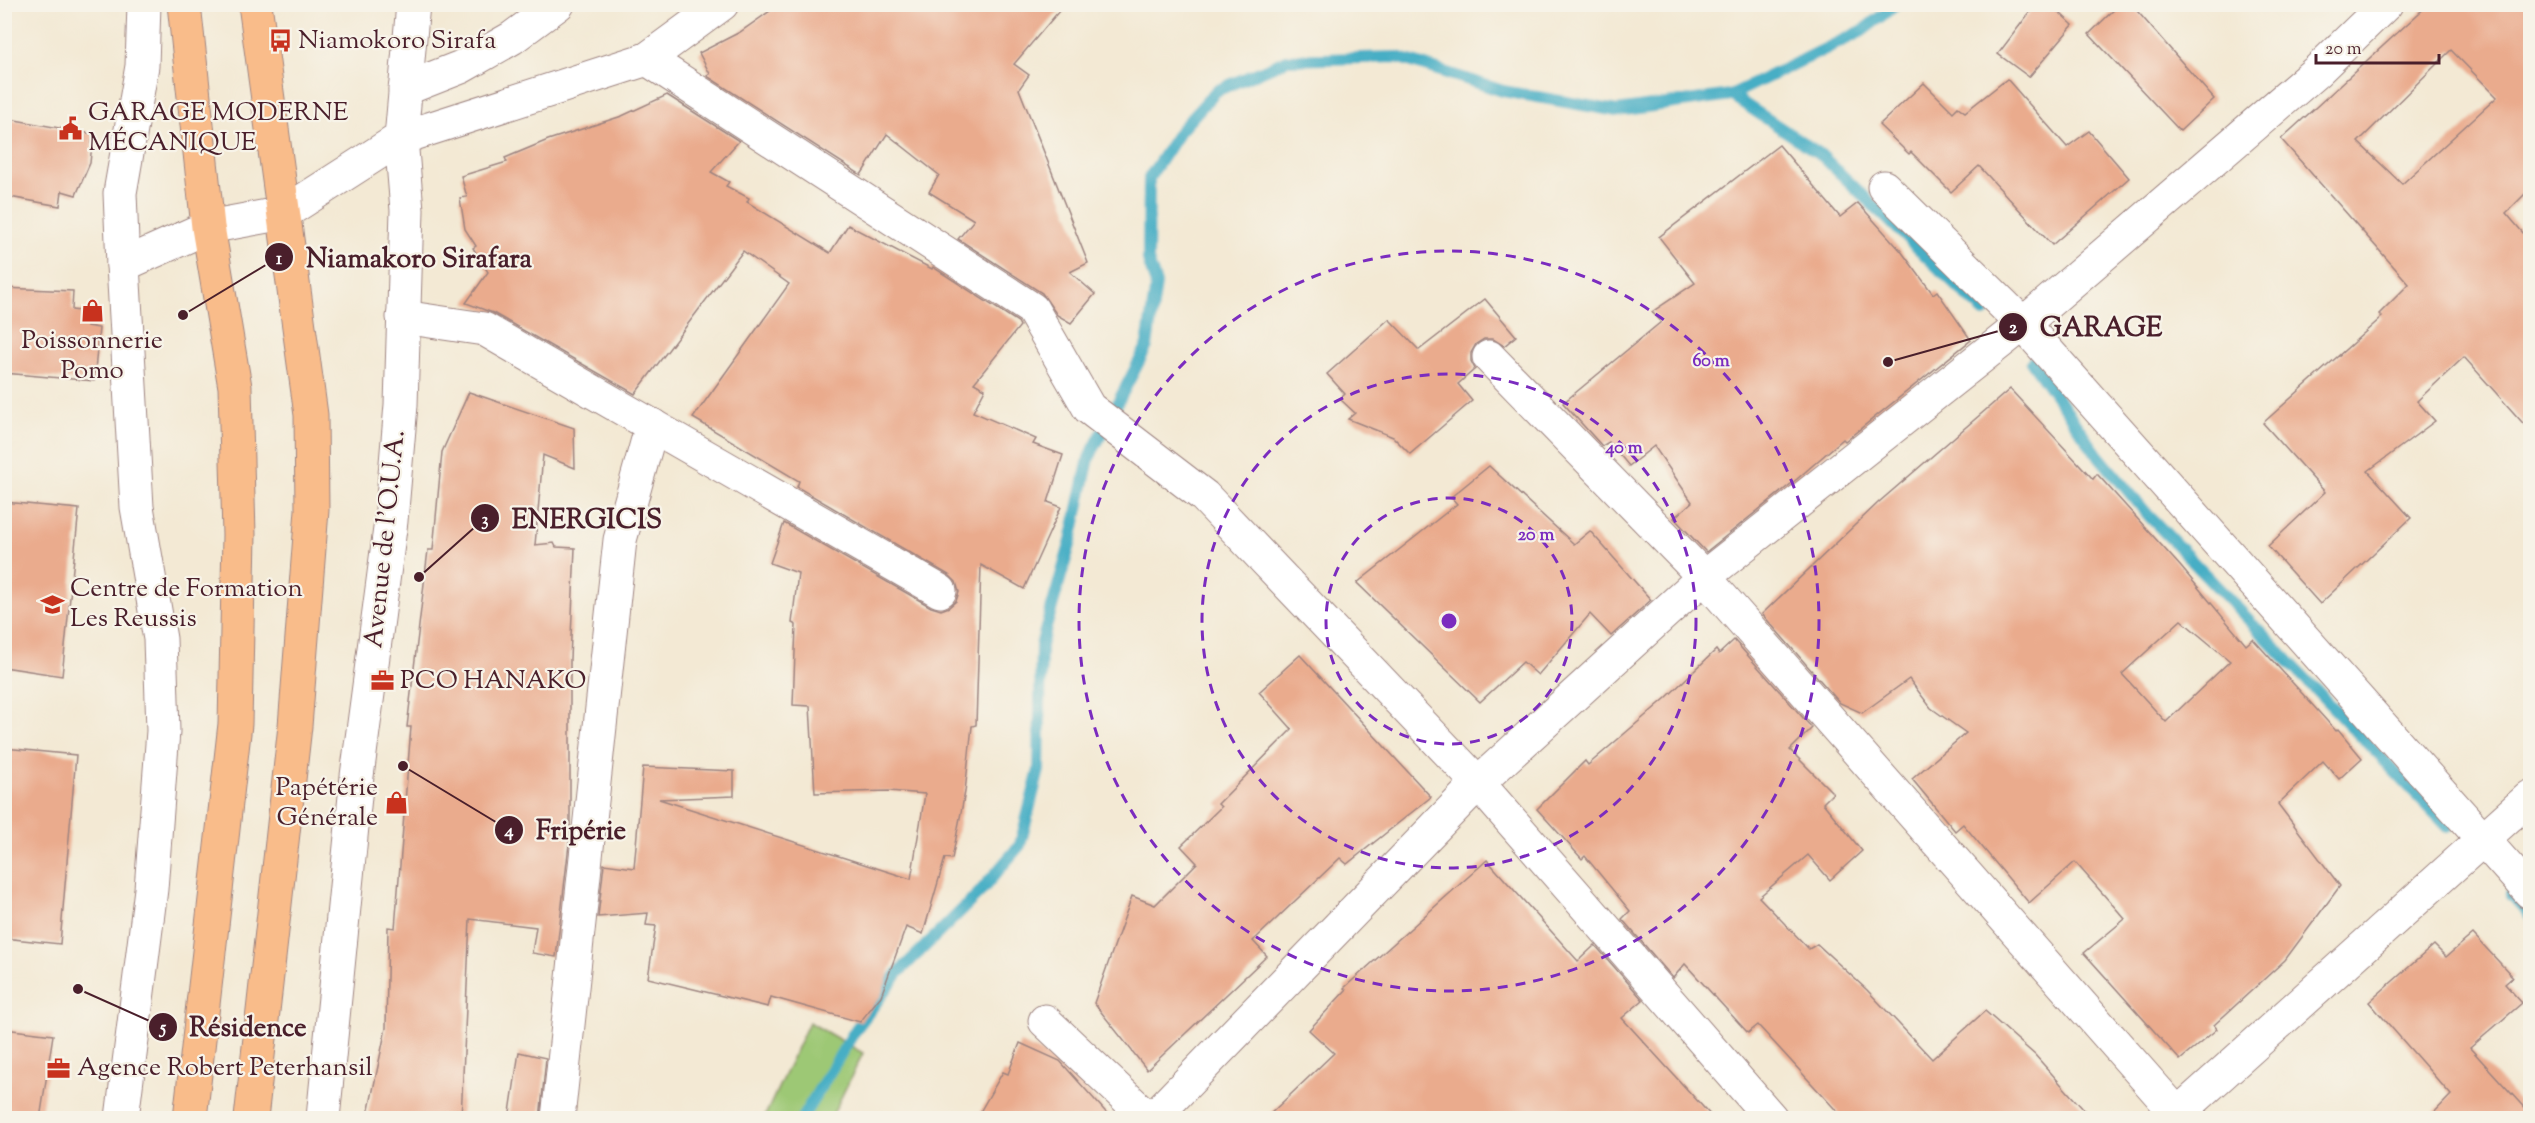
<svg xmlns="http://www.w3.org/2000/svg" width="2535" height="1123" font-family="'Sorts Mill Goudy',serif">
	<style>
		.green { fill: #9dc875; stroke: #747450; stroke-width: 1.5 }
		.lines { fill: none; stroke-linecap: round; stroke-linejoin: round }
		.stream { stroke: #46aec5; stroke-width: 12 }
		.building { fill: #eaab8d; fill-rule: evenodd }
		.minor-casing { stroke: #9e8480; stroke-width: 35 }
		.highway-casing { stroke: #9e8480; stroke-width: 35 }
		.minor { stroke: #fff; stroke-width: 33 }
		.highway { stroke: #f9bc8a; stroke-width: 33 }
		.ring { fill: none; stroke: #7b2cbf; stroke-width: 3; stroke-dasharray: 10 8 }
		.labels { text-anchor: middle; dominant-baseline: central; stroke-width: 4.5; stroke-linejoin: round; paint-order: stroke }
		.poi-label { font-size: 26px; fill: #4a1f2b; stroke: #f7f3e8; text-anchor: start }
		.street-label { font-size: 26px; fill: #4a1f2b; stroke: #f7f3e8 }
		.centre { fill: #7b2cbf; stroke: #f7f3e8; stroke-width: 3 }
		.ring-label { font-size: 18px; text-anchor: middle; font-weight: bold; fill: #7b2cbf; stroke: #f7f3e8; stroke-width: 4.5; stroke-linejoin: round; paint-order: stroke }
		.leader { fill: none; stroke: #4a1f2b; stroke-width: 2 }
		.callout-dot { fill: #4a1f2b; stroke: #f7f3e8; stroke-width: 2 }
		.mark-label { font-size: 18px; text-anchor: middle; font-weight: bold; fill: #fff }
		.callout-label { font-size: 27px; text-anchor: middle; font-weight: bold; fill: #4a1f2b; stroke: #f7f3e8; stroke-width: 4.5; stroke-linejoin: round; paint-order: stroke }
	</style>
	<rect width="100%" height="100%" fill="#f7f3e8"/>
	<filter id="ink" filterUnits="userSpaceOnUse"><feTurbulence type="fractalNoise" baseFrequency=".0167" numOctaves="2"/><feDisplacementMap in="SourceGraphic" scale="12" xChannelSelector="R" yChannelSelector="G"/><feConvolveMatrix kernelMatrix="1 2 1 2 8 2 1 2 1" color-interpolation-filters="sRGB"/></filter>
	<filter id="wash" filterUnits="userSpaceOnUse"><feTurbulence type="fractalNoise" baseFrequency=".008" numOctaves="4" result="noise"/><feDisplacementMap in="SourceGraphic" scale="24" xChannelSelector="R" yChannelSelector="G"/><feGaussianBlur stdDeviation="1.35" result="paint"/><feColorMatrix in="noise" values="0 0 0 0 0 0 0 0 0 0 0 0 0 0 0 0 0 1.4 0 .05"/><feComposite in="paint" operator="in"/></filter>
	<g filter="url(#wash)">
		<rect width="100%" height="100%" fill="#f3e9d4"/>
		<path class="green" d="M 809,1022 L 863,1053 L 831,1118 L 764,1118 Z"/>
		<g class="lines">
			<g class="stream">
				<path d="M 1731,95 L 1820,154 L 1984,312"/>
				<path d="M 2032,362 L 2097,454 L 2149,516 L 2448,827"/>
				<path d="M 2511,894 L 2530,915"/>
				<path d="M 802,1118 L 856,1029 L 899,972 L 979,893 L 1020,845 L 1039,770 L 1041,645 L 1071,541 L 1089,458 L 1147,346 L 1156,284 L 1148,260 L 1149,178 L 1180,131 L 1216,91 L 1287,60 L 1397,57 L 1503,91 L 1617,111 L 1731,95 L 1862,31 L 1897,4"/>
			</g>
		</g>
		<g id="blocks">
			<g class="building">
				<path d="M 780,4 L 1065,4 L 1014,64 L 1029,75 L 1019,89 L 1088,263 L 1070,272 L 1095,294 L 1071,323 L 1057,315 L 1042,293 L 958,239 L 974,220 L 929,192 L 939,175 L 887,134 L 861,175 L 707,76 L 710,74 L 699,53 L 740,32 Z"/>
				<path d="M 2036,4 L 2050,4 L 2073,25 L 2029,77 L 1998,54 Z"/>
				<path d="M 2120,4 L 2131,4 L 2214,99 L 2180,131 L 2089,34 Z"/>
				<path d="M 2429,4 L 2530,4 L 2530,189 L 2506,213 L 2530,241 L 2530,431 L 2464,357 L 2417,401 L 2435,421 L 2368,471 L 2411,518 L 2320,604 L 2268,546 L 2325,492 L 2263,423 L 2382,317 L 2379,314 L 2409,284 L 2281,139 ZM 2451,50 L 2497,97 L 2402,184 L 2358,142 Z"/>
				<path d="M 2007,79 L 2067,147 L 2089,131 L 2129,178 L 2052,245 L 1979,166 L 1951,192 L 1911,152 L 1909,154 L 1879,125 L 1924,83 L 1953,112 L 1958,107 L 1965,112 Z"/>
				<path d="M 667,95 L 739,141 L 711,172 L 729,182 L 726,186 L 749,198 L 747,202 L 830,253 L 848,225 L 932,269 L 933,267 L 1018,322 L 1020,326 L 974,383 L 985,389 L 973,412 L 1036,439 L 1033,444 L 1063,455 L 1048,502 L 1061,507 L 1024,589 L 981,565 L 976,725 L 972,726 L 965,792 L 952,859 L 945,858 L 923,934 L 906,927 L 881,996 L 860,1022 L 771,997 L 768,1007 L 648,978 L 656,926 L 646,925 L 648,913 L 598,917 L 604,864 L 634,868 L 643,767 L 734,771 L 734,796 L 659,799 L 911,879 L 925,794 L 889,791 L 815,793 L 810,706 L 793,705 L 796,625 L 792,623 L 798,573 L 770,563 L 784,523 L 931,607 L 941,610 L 949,607 L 956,601 L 959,592 L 956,582 L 949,575 L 797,487 L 799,481 L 693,418 L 789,284 L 743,251 L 635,394 L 493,313 L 466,303 L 488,272 L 473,248 L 476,246 L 465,229 L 460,198 L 467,197 L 461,176 L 507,162 L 505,158 L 548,140 L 622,116 Z"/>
				<path d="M 4,118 L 93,134 L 90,163 L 76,195 L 62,191 L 60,206 L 4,196 Z"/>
				<path d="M 1779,145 L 1840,217 L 1858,203 L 1901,251 L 1933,294 L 1937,291 L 1971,340 L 1845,441 L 1843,439 L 1797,479 L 1706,552 L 1674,518 L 1692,502 L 1654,446 L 1629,466 L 1609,442 L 1602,446 L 1563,403 L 1661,322 L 1652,312 L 1695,283 L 1659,237 Z"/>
				<path d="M 4,288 L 73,291 L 72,310 L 88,312 L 87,326 L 99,328 L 94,381 L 4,373 Z"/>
				<path d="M 1485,299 L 1516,336 L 1504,346 L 1493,339 L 1484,339 L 1476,344 L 1471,353 L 1471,361 L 1475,369 L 1458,384 L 1472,401 L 1410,454 L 1393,437 L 1348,419 L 1355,413 L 1340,399 L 1345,394 L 1327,374 L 1389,319 L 1419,350 Z"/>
				<path d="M 2010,389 L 2093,479 L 2097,474 L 2181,567 L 2246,645 L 2253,639 L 2336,731 L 2338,729 L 2362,758 L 2339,779 L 2323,761 L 2278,804 L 2340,886 L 2285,960 L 2214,1025 L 2217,1029 L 2180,1060 L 2084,953 L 2125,919 L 2075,862 L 2029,903 L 1963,824 L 1955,831 L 1912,779 L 1966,733 L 1931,708 L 1909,679 L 1862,713 L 1840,703 L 1762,614 L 1879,502 ZM 2181,620 L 2230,661 L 2166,722 L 2122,674 Z"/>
				<path d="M 469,392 L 574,428 L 575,468 L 543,455 L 535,545 L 554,543 L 556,547 L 575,548 L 570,659 L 570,835 L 556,957 L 532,953 L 536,927 L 470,919 L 461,1119 L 367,1119 L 386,1028 L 388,927 L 395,928 L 411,727 L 407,727 L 428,550 L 433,550 L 442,452 Z"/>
				<path d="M 1489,466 L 1574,544 L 1590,531 L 1651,600 L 1611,636 L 1590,614 L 1538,675 L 1523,662 L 1480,702 L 1357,583 L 1457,504 L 1451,497 Z"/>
				<path d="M 4,502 L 79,509 L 62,676 L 4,667 Z"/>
				<path d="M 1734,640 L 1812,728 L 1790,750 L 1833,793 L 1823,803 L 1862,851 L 1830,880 L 1808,855 L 1759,897 L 1809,949 L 1817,944 L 1867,990 L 1932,1059 L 1985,1011 L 2035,1055 L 2092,1119 L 1844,1119 L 1758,1025 L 1748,1033 L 1685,964 L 1673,978 L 1622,919 L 1630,911 L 1585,856 L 1582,859 L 1537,809 L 1585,761 L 1588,765 L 1666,698 L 1716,650 L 1719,654 Z"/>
				<path d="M 1300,655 L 1431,797 L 1347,864 L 1340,858 L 1253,941 L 1267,956 L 1147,1070 L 1094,1003 L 1132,896 L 1155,905 L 1197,863 L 1181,846 L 1221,807 L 1218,804 L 1292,729 L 1259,692 Z"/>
				<path d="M 4,748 L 76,755 L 60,944 L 4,938 Z"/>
				<path d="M 1487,860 L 1578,961 L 1595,945 L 1643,1000 L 1622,1018 L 1714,1119 L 1265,1119 L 1334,1053 L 1309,1030 L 1346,990 L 1344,988 Z"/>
				<path d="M 2473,934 L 2513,977 L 2505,984 L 2522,1003 L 2470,1048 L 2530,1114 L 2530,1119 L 2428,1119 L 2451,1095 L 2369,1002 L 2434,945 L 2446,957 Z"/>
				<path d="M 4,1029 L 53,1035 L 40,1119 L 4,1119 Z"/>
				<path d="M 1020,1043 L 1060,1061 L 1112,1119 L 976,1119 L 1003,1072 L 1008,1074 Z"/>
				<path d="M 519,1052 L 546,1058 L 540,1119 L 509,1119 Z"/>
			</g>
		</g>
	</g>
	<g filter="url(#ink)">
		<use href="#blocks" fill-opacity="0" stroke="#9e8480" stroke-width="1.5"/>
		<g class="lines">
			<defs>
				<g id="minor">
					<path d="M 647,59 L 722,4"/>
					<path d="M 405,89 L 461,67 L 512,38 L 558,4"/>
					<path d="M 1884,187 L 2023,324 L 2530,892"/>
					<path d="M 123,265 L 120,193 L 142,66 L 144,4"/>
					<path d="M 403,317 L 484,329 L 940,591"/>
					<path d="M 1489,357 L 1704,577 L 2181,1118"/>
					<path d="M 1045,1021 L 1148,1118"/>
					<path d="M 122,1118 L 151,889 L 163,731 L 160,639 L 137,507 L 123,265 L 208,227 L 284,213 L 401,138 L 413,4"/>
					<path d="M 323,1118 L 357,776 L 391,521 L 401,405 L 407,210 L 401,138 L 647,59 L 1032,309 L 1089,408 L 1204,496 L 1478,783 L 1771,1118"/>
					<path d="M 558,1118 L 620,540 L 652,425"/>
					<path d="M 1153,1118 L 1478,783 L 1704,577 L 2023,324 L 2317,71 L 2386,4"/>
					<path d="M 2173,1118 L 2530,797"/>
				</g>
				<g id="highway">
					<path d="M 184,4 L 208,227 L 235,387 L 239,535 L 235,724 L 190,1118"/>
					<path d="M 251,1118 L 295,726 L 312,510 L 311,415 L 255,4"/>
				</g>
			</defs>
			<use href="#minor" class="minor-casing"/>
			<use href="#highway" class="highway-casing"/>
			<use href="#minor" class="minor"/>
			<use href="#highway" class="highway"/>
		</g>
	</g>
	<g class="ring">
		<circle cx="1449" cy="621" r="123"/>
		<circle cx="1449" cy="621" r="247"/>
		<circle cx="1449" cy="621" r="370"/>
	</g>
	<defs>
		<symbol id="bus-bare" viewBox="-9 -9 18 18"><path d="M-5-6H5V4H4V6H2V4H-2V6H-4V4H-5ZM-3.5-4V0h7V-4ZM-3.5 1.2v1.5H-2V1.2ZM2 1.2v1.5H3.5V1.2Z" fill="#c8321e" stroke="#f7f3e8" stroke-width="2.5" paint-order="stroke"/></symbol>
		<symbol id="civic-bare" viewBox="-9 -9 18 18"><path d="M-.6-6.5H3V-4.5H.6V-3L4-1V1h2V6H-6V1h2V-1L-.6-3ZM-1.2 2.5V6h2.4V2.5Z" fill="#c8321e" stroke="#f7f3e8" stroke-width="2.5" paint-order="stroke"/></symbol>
		<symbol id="shop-bare" viewBox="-9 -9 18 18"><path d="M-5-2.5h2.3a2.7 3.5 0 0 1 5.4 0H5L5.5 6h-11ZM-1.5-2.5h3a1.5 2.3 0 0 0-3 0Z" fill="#c8321e" stroke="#f7f3e8" stroke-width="2.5" paint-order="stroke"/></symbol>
		<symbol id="school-bare" viewBox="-9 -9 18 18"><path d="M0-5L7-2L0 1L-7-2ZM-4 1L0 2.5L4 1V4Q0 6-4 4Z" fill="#c8321e" stroke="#f7f3e8" stroke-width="2.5" paint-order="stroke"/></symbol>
		<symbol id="office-bare" viewBox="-9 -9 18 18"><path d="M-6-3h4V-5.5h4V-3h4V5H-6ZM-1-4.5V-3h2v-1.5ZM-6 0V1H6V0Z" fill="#c8321e" stroke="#f7f3e8" stroke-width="2.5" paint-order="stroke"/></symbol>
	</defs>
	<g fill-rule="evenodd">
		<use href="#bus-bare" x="264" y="24" width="33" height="33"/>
		<use href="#civic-bare" x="54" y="112" width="33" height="33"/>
		<use href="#shop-bare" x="76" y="294" width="33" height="33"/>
		<use href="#school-bare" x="36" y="588" width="33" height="33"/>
		<use href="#office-bare" x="366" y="664" width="33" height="33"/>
		<use href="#shop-bare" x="380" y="786" width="33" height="33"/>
		<use href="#office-bare" x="42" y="1052" width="33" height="33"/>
	</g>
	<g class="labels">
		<g class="poi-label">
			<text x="298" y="41">Niamokoro Sirafa</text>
			<text x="88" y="113">GARAGE MODERNE<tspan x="88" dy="30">MÉCANIQUE</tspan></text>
			<text x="92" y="341" text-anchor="middle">Poissonnerie<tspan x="92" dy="30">Pomo</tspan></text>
			<text x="70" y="589">Centre de Formation<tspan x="70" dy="30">Les Reussis</tspan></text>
			<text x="400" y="681">PCO HANAKO</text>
			<text x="378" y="788" text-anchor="end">Papétérie<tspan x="378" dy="30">Générale</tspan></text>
			<text x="77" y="1068">Agence Robert Peterhansil</text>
		</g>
		<g class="street-label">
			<text transform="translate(386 539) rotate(-84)">Avenue de l'O.U.A.</text>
		</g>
	</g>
	<circle cx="1449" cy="621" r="9" class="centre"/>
	<g class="ring-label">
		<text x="1711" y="366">60 m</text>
		<text x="1624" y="453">40 m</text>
		<text x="1536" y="540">20 m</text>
	</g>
	<path class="leader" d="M183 315L279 257M1888 362L2013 327M419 577L485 518M403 766L509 830M78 989L163 1027"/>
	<g class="callout-dot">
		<circle cx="183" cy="315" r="6"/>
		<circle cx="1888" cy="362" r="6"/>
		<circle cx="419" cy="577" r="6"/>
		<circle cx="403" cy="766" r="6"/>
		<circle cx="78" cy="989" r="6"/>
		<circle cx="279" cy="257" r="15"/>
		<circle cx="2013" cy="327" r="15"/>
		<circle cx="485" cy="518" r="15"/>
		<circle cx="509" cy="830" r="15"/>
		<circle cx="163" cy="1027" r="15"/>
	</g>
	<g class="mark-label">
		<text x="279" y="264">1</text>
		<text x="2013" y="333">2</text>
		<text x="485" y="525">3</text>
		<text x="509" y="836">4</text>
		<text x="163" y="1033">5</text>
	</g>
	<g class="callout-label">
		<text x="419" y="267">Niamakoro Sirafara</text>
		<text x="2101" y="336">GARAGE</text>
		<text x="587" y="528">ENERGICIS</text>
		<text x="581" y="839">Fripérie</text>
		<text x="248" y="1036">Résidence</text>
	</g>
	<rect width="2535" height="1123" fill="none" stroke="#f7f3e8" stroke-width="24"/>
	<path d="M2316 54v9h123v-9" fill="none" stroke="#4a1f2b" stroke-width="3"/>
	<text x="2325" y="54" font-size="18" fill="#4a1f2b" stroke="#f7f3e8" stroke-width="4.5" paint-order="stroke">20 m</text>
</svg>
